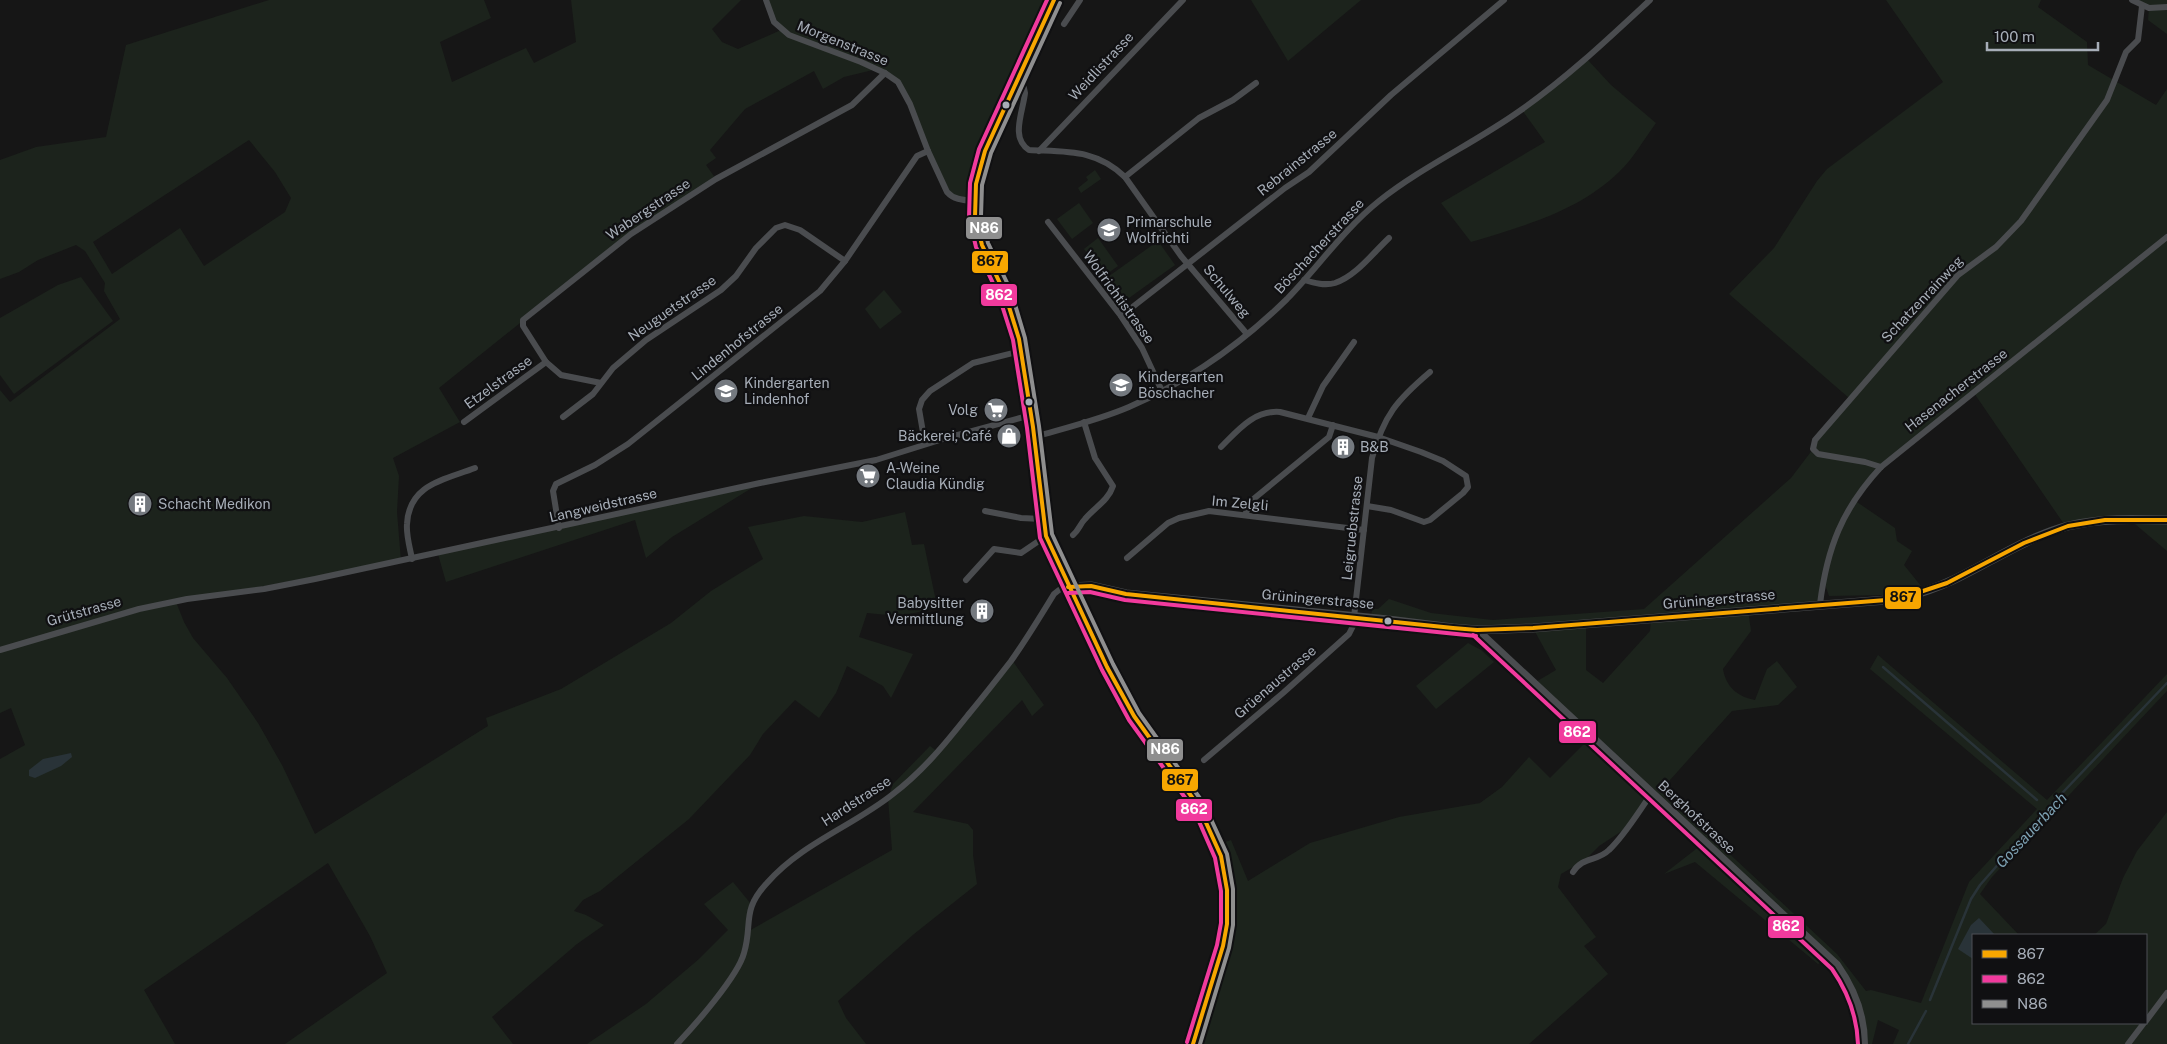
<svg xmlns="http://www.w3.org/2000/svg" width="2167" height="1044" font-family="'Public Sans',sans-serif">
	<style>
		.green { fill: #1c231c; fill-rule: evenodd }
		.water { fill: #293338 }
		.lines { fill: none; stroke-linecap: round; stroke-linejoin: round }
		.stream { stroke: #293338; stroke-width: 2.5 }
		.minor { stroke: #4a4c4f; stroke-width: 6 }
		.tertiary { stroke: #4a4c4f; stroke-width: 8 }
		.secondary { stroke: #494b4d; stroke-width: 9 }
		.bus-1-casing { stroke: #101012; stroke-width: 8 }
		.bus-2-casing { stroke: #101012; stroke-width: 8 }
		.bus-3-casing { stroke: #101012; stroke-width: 8 }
		.bus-1 { stroke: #f7a600; stroke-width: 4 }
		.bus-2 { stroke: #f13a9d; stroke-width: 4 }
		.bus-3 { stroke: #8f8f8f; stroke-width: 4 }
		.bus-dot { fill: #a7aeb8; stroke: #101012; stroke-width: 2 }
		.labels { text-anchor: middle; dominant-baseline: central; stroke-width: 4.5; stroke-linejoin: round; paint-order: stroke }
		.street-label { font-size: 14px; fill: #a7aeb8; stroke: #101012 }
		.poi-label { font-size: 14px; fill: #a7aeb8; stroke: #101012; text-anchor: start }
		.water-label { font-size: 15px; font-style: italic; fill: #7da1b3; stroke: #101012 }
		.line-badge { stroke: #101012; stroke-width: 2 }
		.badge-label { font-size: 14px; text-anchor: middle; font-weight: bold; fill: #fff }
		.pale-badge-label { font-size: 14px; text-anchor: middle; font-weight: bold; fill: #111 }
	</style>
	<rect width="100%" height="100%" fill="#161616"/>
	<g class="green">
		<path d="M 269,0 L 484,0 L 491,18 L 440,42 L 452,82 L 526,48 L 534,63 L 576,42 L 571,0 L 741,0 L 712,29 L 722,42 L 738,49 L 781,30 L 766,0 L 1062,0 L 1022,86 L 1016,82 L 985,151 L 975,201 L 951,197 L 898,82 L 877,69 L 844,77 L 823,89 L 814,71 L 745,109 L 710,150 L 716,158 L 706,165 L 716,179 L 631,234 L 439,388 L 460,422 L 393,458 L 399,476 L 397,512 L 401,561 L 176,602 L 184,622 L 193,638 L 227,678 L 258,723 L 282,765 L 315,834 L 488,726 L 486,718 L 561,689 L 671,623 L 711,591 L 763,559 L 748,527 L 804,516 L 862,522 L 905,512 L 912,545 L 924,544 L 937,606 C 909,617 896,616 867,613 L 859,637 L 913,654 L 891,698 L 883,686 L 847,666 L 836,693 L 819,718 L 795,700 L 763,734 L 750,755 L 689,819 L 600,891 L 583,900 L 574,911 L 586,915 L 604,925 L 577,944 L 492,1017 L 513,1044 L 285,1044 L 387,973 L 370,936 L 328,863 L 144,990 L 175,1044 L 0,1044 L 0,759 L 25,745 L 11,708 L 0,713 L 0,390 L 10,402 L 120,319 L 104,291 L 105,283 L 85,251 L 76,245 L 38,260 L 19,272 L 0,279 L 0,160 L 36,147 L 106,137 L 126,45 ZM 249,140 L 275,172 L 291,198 L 285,212 L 204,266 L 180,228 L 112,274 L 93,242 Z"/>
		<path d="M 1251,0 L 1361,0 L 1288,61 Z"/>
		<path d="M 1886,0 L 2041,0 L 2038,7 L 2087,42 L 2088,65 L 2156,105 L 2167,89 L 2167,551 L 2129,519 L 2066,527 L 1974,393 L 1898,452 L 1854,500 L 1895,528 L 1897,541 L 1912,551 L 1904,565 L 1921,586 L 1885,595 L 1829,596 L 1824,581 L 1820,604 L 1748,610 L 1751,631 L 1723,669 C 1726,687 1738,697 1755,700 L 1767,669 L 1777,661 L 1797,687 L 1778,705 L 1732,711 L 1661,790 L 1837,954 L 1866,991 L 1871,990 L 1921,1003 L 1969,882 L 2037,809 L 1870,669 L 1878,655 L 2047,800 L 2167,674 L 2167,691 L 1992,877 L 1980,894 L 2019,935 L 1973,935 L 1973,1023 L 2146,1023 L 2146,935 L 2094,935 L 2106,924 L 2123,878 L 2137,851 L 2167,812 L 2167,1044 L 1893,1044 L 1899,1030 L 1878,1020 L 1872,1044 L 1864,1044 L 1858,1004 L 1830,958 L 1818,964 L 1695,862 L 1664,874 L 1705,842 L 1652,793 L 1625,829 L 1599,846 L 1585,860 L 1561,874 L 1558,887 L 1596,937 L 1584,946 L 1608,974 L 1529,1044 L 1184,1044 C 1198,989 1230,930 1216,872 C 1211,850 1201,831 1191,812 L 1199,807 L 1217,845 L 1231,840 L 1248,881 L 1310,843 L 1399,817 L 1480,803 L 1502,787 L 1529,757 L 1550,778 L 1591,737 L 1534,683 L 1556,670 L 1533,628 L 1477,630 L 1371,618 L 1372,609 L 1378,609 L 1389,599 L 1431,613 L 1493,620 L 1644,609 L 1791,478 L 1813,449 L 1815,440 L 1849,398 L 1729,294 L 1774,248 L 1817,181 L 1827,169 L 1943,82 ZM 1651,620 L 1650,631 L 1603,683 L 1586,670 L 1586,624 Z"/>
		<path d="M 2132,0 L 2167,0 L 2167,34 L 2148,20 L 2149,8 Z"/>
		<path d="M 1587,59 L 1611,85 L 1656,123 C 1644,139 1634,158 1619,172 C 1579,211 1524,226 1471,242 L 1441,203 L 1545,142 L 1522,110 Z"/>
		<path d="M 1095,170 L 1101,179 L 1081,193 L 1078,188 L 1088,180 L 1086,177 Z"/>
		<path d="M 1079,203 L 1093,223 L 1072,239 L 1057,219 Z"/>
		<path d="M 1098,238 L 1118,266 L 1104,276 L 1084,249 Z"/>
		<path d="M 1158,241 L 1175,265 L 1122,303 L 1105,279 Z"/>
		<path d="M 81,277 L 113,321 L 14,394 L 0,375 L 0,318 L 58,285 Z"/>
		<path d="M 884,290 L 902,312 L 880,329 L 865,309 Z"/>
		<path d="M 760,483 L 672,537 L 646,558 L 635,520 L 446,582 L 438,554 Z"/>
		<path d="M 1468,643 L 1481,650 L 1494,662 L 1436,709 L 1416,686 Z"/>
		<path d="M 1012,660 L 1044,705 L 1032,716 L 1022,700 L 913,812 L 968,824 L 973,830 L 973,855 L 977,884 L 914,934 L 838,1001 L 846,1018 L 866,1044 L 587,1044 L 646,1004 L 699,959 L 728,930 L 704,904 L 733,882 L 751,904 L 747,932 L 892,850 L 888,798 L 893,784 L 930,746 L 938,752 Z"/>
	</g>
	<g class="water">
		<path d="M 71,753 L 72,757 L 61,766 L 35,778 L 29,776 L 29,770 L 43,759 Z"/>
		<path d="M 1979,918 L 1995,935 L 1973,935 L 1973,959 L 1958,949 L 1971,925 Z"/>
	</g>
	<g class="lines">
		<g class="stream">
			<path d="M 1883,667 L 2037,800"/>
			<path d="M 1930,1000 L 1971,899 L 1980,885 L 2047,809 L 2167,683"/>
			<path d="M 1908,1044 L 1926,1011"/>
		</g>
		<g class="minor">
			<path d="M 766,0 L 774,22 L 789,35 L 861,62 L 885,73 L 898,82 L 910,104 L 928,151 L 947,192 C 954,200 964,200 975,201"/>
			<path d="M 2132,0 L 2149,8 L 2167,7"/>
			<path d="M 1064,24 L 1080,0"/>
			<path d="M 1016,82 L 1024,88 L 1025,93 C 1023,112 1010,138 1029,150 C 1067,152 1096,149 1125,177 L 1181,256 L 1247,334"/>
			<path d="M 1039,151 L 1183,0"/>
			<path d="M 1125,177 L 1199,118 L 1233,100 L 1256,83"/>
			<path d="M 1048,222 L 1121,316 L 1142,348 L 1162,391"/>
			<path d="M 1304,280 C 1314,283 1325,286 1335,283 C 1356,276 1373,253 1389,238"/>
			<path d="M 1121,316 L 1285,188 L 1309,172 L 1391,95 L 1504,0"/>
			<path d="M 601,383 L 561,375 L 546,362 L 523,326 L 523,320 L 631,234 L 716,179 L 852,105 L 885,73"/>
			<path d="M 563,417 L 593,394 L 613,368 L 646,340 L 721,290 L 736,276 L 756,248 L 776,228 L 785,225 L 800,230 L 845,261"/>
			<path d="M 1308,418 L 1323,386 L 1354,342"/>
			<path d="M 464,422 L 546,362"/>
			<path d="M 1034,437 C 1065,428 1099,420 1129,407 C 1187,382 1242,343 1287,299 C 1318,267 1344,229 1379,201 C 1423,166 1475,143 1521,110 C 1568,77 1608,39 1650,0"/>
			<path d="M 925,444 L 919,409 L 922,400 L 930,391 L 973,363 L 1021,351"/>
			<path d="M 1221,447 C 1238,430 1254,410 1280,412 L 1378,437 L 1421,452 L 1443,461 L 1466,476 L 1468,487 L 1463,493 L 1430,520 L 1424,522 L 1391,510 L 1367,506"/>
			<path d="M 1881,467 L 1865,462 L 1818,454 L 1813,449 L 1815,440 L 1958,275 L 1996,247 L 2021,221 L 2107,100 L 2126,52 L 2138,40 L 2142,6"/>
			<path d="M 985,511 L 1021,518 L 1042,519"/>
			<path d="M 1245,515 L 1251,501 L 1329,437 L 1333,425"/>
			<path d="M 559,528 L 553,491 L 556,484 L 595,465 L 628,444 L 820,291 L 845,261 L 917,156 L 928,151"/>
			<path d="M 1073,535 C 1079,530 1080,524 1085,519 C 1095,507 1108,501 1113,486 L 1095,458 L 1084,422"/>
			<path d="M 1127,558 L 1168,523 L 1179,518 L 1209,511 L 1364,530"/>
			<path d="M 412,559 C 410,548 406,535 407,524 C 409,484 444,480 475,468"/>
			<path d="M 966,580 L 994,549 L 1021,553 L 1046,536"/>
			<path d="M 1820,604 C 1827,548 1842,509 1881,467 L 2167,237"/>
			<path d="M 0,650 L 139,609 L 187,599 L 264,589 L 315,579 L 760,483 L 876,460 L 943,439 L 1031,415"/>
			<path d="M 1204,760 L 1283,693 L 1349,634 L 1353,626 L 1372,458 C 1384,415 1397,400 1430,372"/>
			<path d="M 1573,872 C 1583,856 1597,862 1609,850 C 1625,835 1639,811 1652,793"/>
			<path d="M 2146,1021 L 2167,993"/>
			<path d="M 677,1044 C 695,1025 738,976 744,953 C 753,923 741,911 767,883 C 802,843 853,826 893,794 C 923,771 945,744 968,715 C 983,697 997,679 1011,661 C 1026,640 1040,617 1054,594 L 1059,590 L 1068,587"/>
			<path d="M 2128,1044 L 2144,1023"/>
		</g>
		<path class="tertiary" d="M 1477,630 L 1837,965 C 1854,989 1864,1014 1864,1044"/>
		<g class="secondary">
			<path d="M 1054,0 L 985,151 L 976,184 L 975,217 L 982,245 L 1005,294 L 1019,339 L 1033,427 L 1046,536 L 1107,667 L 1134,716 L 1180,778 L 1199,807 L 1221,856 L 1227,890 L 1227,924 L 1223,946 L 1193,1044"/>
			<path d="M 1068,587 L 1091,586 L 1126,594 L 1388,620 L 1453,628 L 1477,630 L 1533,628 L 1899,599 C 1918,594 1936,588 1953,580 C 1991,562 2027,537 2068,526 C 2101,518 2133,519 2167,520"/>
		</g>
		<defs>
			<g id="bus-1">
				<path d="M 1054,0 L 985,151 L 976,184 L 975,217 L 982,245 L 1005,294 L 1019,339 L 1033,427 L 1046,536 L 1107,667 L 1134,716 L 1199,807 L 1221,856 L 1227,890 L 1227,924 L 1223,946 L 1193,1044"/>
				<path d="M 1068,587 L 1091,586 L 1126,594 L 1453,628 L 1477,630 L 1533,628 L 1899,599 L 1947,583 L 2024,543 L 2068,526 L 2105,520 L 2167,520"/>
			</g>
			<g id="bus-2">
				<path d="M 1047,0 L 979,149 L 970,183 L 969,218 L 976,247 L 999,296 L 1013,340 L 1027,428 L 1040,538 L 1102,670 L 1129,720 L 1194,810 L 1215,858 L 1221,891 L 1221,923 L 1217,945 L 1187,1042"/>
				<path d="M 1068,593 L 1090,592 L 1125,600 L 1476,636"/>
				<path d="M 1473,635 L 1832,969 C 1848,992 1857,1016 1858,1044"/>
			</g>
			<path id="bus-3" d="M 1060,3 L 991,153 L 982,185 L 981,216 L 988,243 L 1011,291 L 1025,338 L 1039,426 L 1052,534 L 1113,664 L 1139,713 L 1204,804 L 1227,854 L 1233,889 L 1233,925 L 1229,948 L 1200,1044"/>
		</defs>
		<use href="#bus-1" class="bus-1-casing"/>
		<use href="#bus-2" class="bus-2-casing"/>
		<use href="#bus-3" class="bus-3-casing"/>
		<use href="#bus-1" class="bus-1"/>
		<use href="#bus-2" class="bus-2"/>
		<use href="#bus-3" class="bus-3"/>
	</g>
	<defs>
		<symbol id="school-disc" viewBox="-11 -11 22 22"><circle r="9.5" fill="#74797f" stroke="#101012"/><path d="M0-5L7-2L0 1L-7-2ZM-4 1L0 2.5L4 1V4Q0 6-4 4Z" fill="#fff"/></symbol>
		<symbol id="supermarket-disc" viewBox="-11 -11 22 22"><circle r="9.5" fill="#74797f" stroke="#101012"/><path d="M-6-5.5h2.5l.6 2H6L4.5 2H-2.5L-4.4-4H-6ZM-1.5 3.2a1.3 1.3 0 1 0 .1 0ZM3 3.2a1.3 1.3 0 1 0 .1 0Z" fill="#fff"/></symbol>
		<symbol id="shop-disc" viewBox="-11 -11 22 22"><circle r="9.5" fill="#74797f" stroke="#101012"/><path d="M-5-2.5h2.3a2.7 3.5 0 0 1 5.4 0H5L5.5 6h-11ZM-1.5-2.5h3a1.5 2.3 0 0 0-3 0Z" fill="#fff"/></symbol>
		<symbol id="building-disc" viewBox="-11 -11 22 22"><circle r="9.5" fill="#74797f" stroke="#101012"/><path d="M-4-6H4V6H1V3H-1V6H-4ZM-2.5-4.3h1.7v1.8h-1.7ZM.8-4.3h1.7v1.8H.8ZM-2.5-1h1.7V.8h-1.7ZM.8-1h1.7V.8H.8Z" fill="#fff"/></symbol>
	</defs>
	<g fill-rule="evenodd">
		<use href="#school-disc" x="1095" y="216" width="28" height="28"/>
		<use href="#school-disc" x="1107" y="371" width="28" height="28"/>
		<use href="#school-disc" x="712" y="377" width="28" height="28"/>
		<use href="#supermarket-disc" x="982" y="396" width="28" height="28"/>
		<use href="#shop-disc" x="995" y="422" width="28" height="28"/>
		<use href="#building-disc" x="1329" y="433" width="28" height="28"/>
		<use href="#supermarket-disc" x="854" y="462" width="28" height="28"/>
		<use href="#building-disc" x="126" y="490" width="28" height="28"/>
		<use href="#building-disc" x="968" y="597" width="28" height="28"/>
	</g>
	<g class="bus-dot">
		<circle cx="1006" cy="105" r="4.5"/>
		<circle cx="1029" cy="402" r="4.5"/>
		<circle cx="1388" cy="621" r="4.5"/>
	</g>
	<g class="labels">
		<g class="street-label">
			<text transform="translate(843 43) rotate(22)">Morgenstrasse</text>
			<text transform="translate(1101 66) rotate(-47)">Weidlistrasse</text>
			<text transform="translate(1297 162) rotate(-39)">Rebrainstrasse</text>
			<text transform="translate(648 209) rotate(-34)">Wabergstrasse</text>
			<text transform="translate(1319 246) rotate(-47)">Böschacherstrasse</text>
			<text transform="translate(1227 291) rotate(50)">Schulweg</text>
			<text transform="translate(1119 297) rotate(54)">Wolfrichtistrasse</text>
			<text transform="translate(1922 299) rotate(-47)">Schatzenrainweg</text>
			<text transform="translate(672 308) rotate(-35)">Neuguetstrasse</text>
			<text transform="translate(737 342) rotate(-39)">Lindenhofstrasse</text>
			<text transform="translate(498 382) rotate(-36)">Etzelstrasse</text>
			<text transform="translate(1956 390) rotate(-38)">Hasenacherstrasse</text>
			<text transform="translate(1240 503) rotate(5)">Im Zelgli</text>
			<text transform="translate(603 505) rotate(-13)">Langweidstrasse</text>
			<text transform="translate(1352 528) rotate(-84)">Leigruebstrasse</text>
			<text transform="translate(1318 599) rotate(5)">Grüningerstrasse</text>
			<text transform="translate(1719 599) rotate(-5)">Grüningerstrasse</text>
			<text transform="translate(84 611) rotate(-16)">Grütstrasse</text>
			<text transform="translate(1275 682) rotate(-41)">Grüenaustrasse</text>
			<text transform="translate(856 801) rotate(-33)">Hardstrasse</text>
			<text transform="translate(1697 817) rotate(43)">Berghofstrasse</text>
		</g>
		<g class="poi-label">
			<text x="1126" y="222">Primarschule<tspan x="1126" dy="16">Wolfrichti</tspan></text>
			<text x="1138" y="377">Kindergarten<tspan x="1138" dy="16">Böschacher</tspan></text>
			<text x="744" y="383">Kindergarten<tspan x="744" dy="16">Lindenhof</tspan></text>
			<text x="978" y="410" text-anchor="end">Volg</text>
			<text x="992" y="436" text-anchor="end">Bäckerei, Café</text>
			<text x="1360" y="447">B&amp;B</text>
			<text x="886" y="468">A-Weine<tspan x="886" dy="16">Claudia Kündig</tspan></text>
			<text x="158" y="504">Schacht Medikon</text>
			<text x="964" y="603" text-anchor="end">Babysitter<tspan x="964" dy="16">Vermittlung</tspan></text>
		</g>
		<g class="water-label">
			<text transform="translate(2031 830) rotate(-47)">Gossauerbach</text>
		</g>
	</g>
	<g class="line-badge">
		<rect x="965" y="216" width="38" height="24" rx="5" fill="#8f8f8f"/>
		<rect x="971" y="250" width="38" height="24" rx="5" fill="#f7a600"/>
		<rect x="980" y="283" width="38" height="24" rx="5" fill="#f13a9d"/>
		<rect x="1884" y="586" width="38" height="24" rx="5" fill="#f7a600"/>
		<rect x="1558" y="720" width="39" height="24" rx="5" fill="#f13a9d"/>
		<rect x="1146" y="738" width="38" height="24" rx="5" fill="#8f8f8f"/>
		<rect x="1161" y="768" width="38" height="24" rx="5" fill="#f7a600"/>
		<rect x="1175" y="798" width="38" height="24" rx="5" fill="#f13a9d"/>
		<rect x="1767" y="915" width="38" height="24" rx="5" fill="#f13a9d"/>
	</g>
	<g class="badge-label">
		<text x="984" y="233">N86</text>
		<text x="999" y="300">862</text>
		<text x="1577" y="737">862</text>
		<text x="1165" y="754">N86</text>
		<text x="1194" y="814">862</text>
		<text x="1786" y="931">862</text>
	</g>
	<g class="pale-badge-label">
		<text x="990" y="266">867</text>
		<text x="1903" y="602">867</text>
		<text x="1180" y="785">867</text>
	</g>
	<rect x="1972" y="934" width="175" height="90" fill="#101012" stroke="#4c4f54"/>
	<rect x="1982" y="950" width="25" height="8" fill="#f7a600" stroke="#4c4f54"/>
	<text x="2017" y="959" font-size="15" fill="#a7aeb8">867</text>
	<rect x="1982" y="975" width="25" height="8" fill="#f13a9d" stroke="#4c4f54"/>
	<text x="2017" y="984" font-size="15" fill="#a7aeb8">862</text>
	<rect x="1982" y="1000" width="25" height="8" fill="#8f8f8f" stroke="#4c4f54"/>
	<text x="2017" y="1009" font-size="15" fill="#a7aeb8">N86</text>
	<path d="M1987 42v8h111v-8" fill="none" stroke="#a7aeb8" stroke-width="2.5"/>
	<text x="1994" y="42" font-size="15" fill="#a7aeb8" stroke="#101012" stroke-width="4" paint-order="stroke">100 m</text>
</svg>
